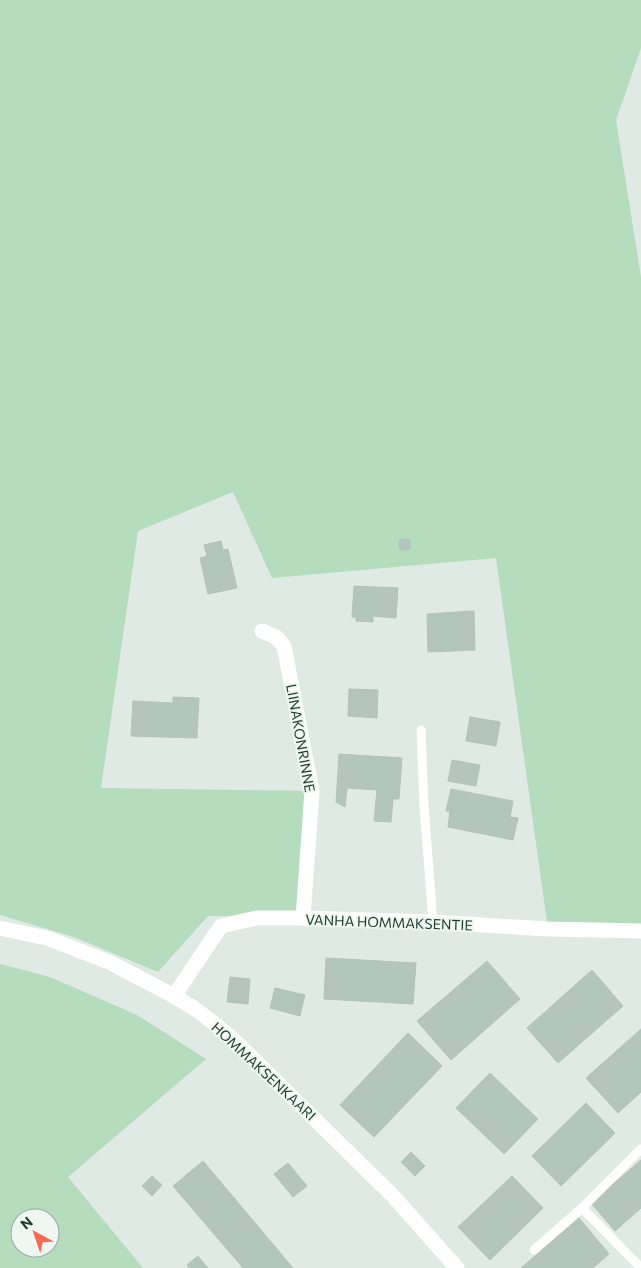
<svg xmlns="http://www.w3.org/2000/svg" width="641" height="1268" font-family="Commissioner,sans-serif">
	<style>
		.green { fill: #b5dcbc; fill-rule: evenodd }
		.building { fill: #b3c5bc; stroke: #b0c4ba }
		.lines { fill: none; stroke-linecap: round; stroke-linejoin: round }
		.service { stroke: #fff; stroke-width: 9 }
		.minor { stroke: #fff; stroke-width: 15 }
		.labels { text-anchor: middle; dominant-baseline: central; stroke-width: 4; stroke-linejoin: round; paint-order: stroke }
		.street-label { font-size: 14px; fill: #1f3a30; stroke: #eef7f2 }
	</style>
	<rect width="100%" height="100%" fill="#deeae3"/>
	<g class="green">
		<path d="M 0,0 L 641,0 L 641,48 L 616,120 L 641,277 L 641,931 L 548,929 L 496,558 L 272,578 L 233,492 L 138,531 L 101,788 L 312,791 L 303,918 L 208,916 L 158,972 L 74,937 L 0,915 Z"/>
		<path d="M 0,964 L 50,977 L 137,1015 L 206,1059 L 68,1177 L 143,1268 L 0,1268 ZM 20,1218 L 50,1218 L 50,1248 L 20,1248 Z"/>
	</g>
	<g class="building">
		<path d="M 410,539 L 410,549 L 400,550 L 399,540 Z"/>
		<path d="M 221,541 L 223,550 L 228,549 L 237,588 L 208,594 L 200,558 L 207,556 L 204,545 Z"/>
		<path d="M 354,586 L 398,588 L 396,618 L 373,616 L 373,622 L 356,621 L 356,617 L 352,617 Z"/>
		<path d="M 474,611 L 475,650 L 428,652 L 427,614 Z"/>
		<path d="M 349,689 L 378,690 L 377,718 L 348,716 Z"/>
		<path d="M 173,697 L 199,698 L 197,738 L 131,736 L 133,701 L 173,703 Z"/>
		<path d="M 470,717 L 500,722 L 496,746 L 466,741 Z"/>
		<path d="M 339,754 L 402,758 L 399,799 L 393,799 L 391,822 L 374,821 L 377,790 L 347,788 L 345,807 L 336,802 Z"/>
		<path d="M 452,760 L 480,765 L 476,786 L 448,781 Z"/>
		<path d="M 451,789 L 513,801 L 510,817 L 518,818 L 513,840 L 448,827 L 450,811 L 446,811 Z"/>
		<path d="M 326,958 L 416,963 L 413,1004 L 324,999 Z"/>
		<path d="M 487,961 L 520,999 L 451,1060 L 417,1021 Z"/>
		<path d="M 592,970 L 623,1006 L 558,1063 L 527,1028 Z"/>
		<path d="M 230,977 L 250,979 L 248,1004 L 227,1002 Z"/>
		<path d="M 275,988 L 305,995 L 300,1016 L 270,1008 Z"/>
		<path d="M 641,1029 L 641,1092 L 618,1113 L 586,1078 Z"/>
		<path d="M 408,1033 L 442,1066 L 374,1137 L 340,1105 Z"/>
		<path d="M 490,1073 L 538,1119 L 504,1154 L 456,1108 Z"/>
		<path d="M 586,1103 L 615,1133 L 561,1186 L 532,1156 Z"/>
		<path d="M 411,1152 L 425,1166 L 415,1176 L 401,1162 Z"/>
		<path d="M 641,1160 L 641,1208 L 615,1231 L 591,1203 Z"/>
		<path d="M 203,1161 L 293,1268 L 243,1268 L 173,1186 Z"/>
		<path d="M 288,1163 L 307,1186 L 293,1197 L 274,1174 Z"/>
		<path d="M 152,1176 L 162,1185 L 152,1196 L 142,1186 Z"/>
		<path d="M 512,1176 L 543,1208 L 490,1260 L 458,1227 Z"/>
		<path d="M 579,1218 L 609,1254 L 593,1268 L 521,1268 Z"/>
		<path d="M 198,1256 L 208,1268 L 189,1268 L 187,1265 Z"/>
	</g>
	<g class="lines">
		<g class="service">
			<path d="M 421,730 L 424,806 L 433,922"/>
			<path d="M 582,1208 L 641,1268"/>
			<path d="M 534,1250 L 582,1208 L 641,1149"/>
		</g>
		<g class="minor">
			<path d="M 262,631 L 276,637 L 284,646 L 312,791 L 303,918"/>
			<path d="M 0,928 L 47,938 L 109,962 L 174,996 L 197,1010 L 231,1037 L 393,1196 L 457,1268"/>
			<path d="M 174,996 L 221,926 L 256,918 L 303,918 L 433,922 L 548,929 L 641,931"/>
		</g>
	</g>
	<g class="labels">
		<g class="street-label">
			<text transform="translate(301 738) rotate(80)">LIINAKONRINNE</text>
			<text transform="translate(389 922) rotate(2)">VANHA HOMMAKSENTIE</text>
			<text transform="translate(264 1071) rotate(43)">HOMMAKSENKAARI</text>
		</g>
	</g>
	<g transform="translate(35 1233) rotate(320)"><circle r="24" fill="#eef7f2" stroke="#9baba4"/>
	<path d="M0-4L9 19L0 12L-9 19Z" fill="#f66950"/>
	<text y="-8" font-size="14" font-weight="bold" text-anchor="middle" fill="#1f3a30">N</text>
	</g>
</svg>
